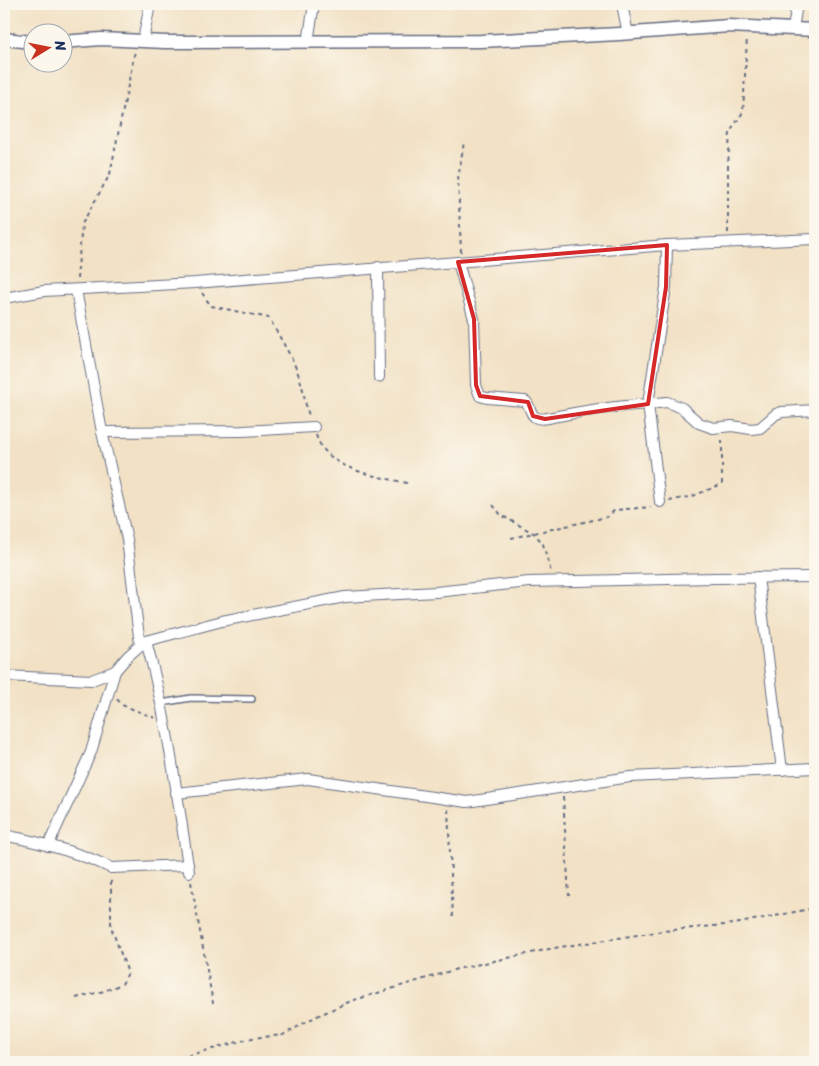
<svg xmlns="http://www.w3.org/2000/svg" width="819" height="1066" font-family="Sriracha,sans-serif">
	<style>
		.lines { fill: none; stroke-linecap: round; stroke-linejoin: round }
		.service-casing { stroke: #666d82; stroke-width: 8 }
		.minor-casing { stroke: #666d82; stroke-width: 12 }
		.tertiary-casing { stroke: #666d82; stroke-width: 15 }
		.path { stroke: #666d82; stroke-width: 2; stroke-dasharray: 4 4; stroke-linecap: butt }
		.service { stroke: #fff; stroke-width: 5 }
		.minor { stroke: #fff; stroke-width: 10 }
		.tertiary { stroke: #fff; stroke-width: 12 }
		.marked { fill: none; stroke: #d62828; stroke-width: 4; stroke-linejoin: round }
	</style>
	<rect width="100%" height="100%" fill="#fbf7ec"/>
	<filter id="ink" filterUnits="userSpaceOnUse"><feTurbulence type="fractalNoise" baseFrequency=".02" numOctaves="2"/><feDisplacementMap in="SourceGraphic" scale="10" xChannelSelector="R" yChannelSelector="G"/><feConvolveMatrix kernelMatrix="1 2 1 2 8 2 1 2 1" color-interpolation-filters="sRGB"/></filter>
	<filter id="wash" filterUnits="userSpaceOnUse"><feTurbulence type="fractalNoise" baseFrequency=".0096" numOctaves="4" result="noise"/><feDisplacementMap in="SourceGraphic" scale="20" xChannelSelector="R" yChannelSelector="G"/><feGaussianBlur stdDeviation="1.12" result="paint"/><feColorMatrix in="noise" values="0 0 0 0 0 0 0 0 0 0 0 0 0 0 0 0 0 1.4 0 .05"/><feComposite in="paint" operator="in"/></filter>
	<g filter="url(#wash)">
		<rect width="100%" height="100%" fill="#f2e1c4"/>
	</g>
	<g filter="url(#ink)">
		<g class="lines">
			<defs>
				<path id="service" d="M 161,703 L 191,698 L 252,699"/>
				<g id="minor">
					<path d="M 622,4 L 628,34"/>
					<path d="M 793,29 L 797,4"/>
					<path d="M 143,41 L 150,4"/>
					<path d="M 308,42 L 314,4"/>
					<path d="M 458,262 L 474,319 L 476,385 L 480,396 L 487,398 L 525,401 C 531,405 529,413 535,417 C 541,421 551,417 558,416 C 588,410 618,406 648,404 L 666,287 L 667,245"/>
					<path d="M 378,267 L 379,377"/>
					<path d="M 76,290 L 102,432 L 127,539 L 140,645"/>
					<path d="M 4,298 L 44,291 L 195,283 L 667,245 L 815,239"/>
					<path d="M 102,432 L 243,431 L 314,427"/>
					<path d="M 660,502 L 648,404 L 667,402 L 682,408 L 699,423 L 713,428 L 732,426 L 751,429 L 760,428 L 776,414 L 782,412 L 815,410"/>
					<path d="M 758,577 L 782,770"/>
					<path d="M 4,676 L 92,680 L 115,671 L 128,656 L 144,642"/>
					<path d="M 176,793 L 308,779 L 467,802 L 630,777 L 815,768"/>
					<path d="M 4,835 C 38,842 80,852 111,868 L 188,865"/>
					<path d="M 48,846 L 91,752 L 115,671"/>
					<path d="M 189,872 C 177,795 167,716 146,641 L 222,621 L 345,597 L 436,592 L 529,582 L 715,578 L 815,577"/>
				</g>
				<g id="tertiary">
					<path d="M 4,39 L 32,42"/>
					<path d="M 62,42 L 101,39 L 165,42 L 481,41 L 619,34 L 729,26 L 815,30"/>
				</g>
			</defs>
			<use href="#service" class="service-casing"/>
			<use href="#minor" class="minor-casing"/>
			<use href="#tertiary" class="tertiary-casing"/>
			<g class="path">
				<path d="M 728,233 L 728,166 L 730,132 L 743,112 L 747,37"/>
				<path d="M 461,252 L 458,179 L 464,142"/>
				<path d="M 77,279 L 82,224 L 110,174 L 135,51"/>
				<path d="M 202,293 L 211,306 L 269,318 C 281,340 296,362 302,386 C 305,397 305,407 310,417"/>
				<path d="M 316,435 C 327,470 376,476 407,483"/>
				<path d="M 669,501 L 693,496 L 722,484 L 722,438"/>
				<path d="M 493,505 L 501,515 L 535,534 L 543,544 L 551,572"/>
				<path d="M 511,538 L 607,517 L 615,510 L 651,507"/>
				<path d="M 117,699 L 122,705 L 155,718"/>
				<path d="M 563,797 L 569,896"/>
				<path d="M 448,809 L 453,917"/>
				<path d="M 191,882 L 213,1003"/>
				<path d="M 76,998 L 104,991 L 122,984 L 128,973 L 111,927 L 111,878"/>
				<path d="M 165,1062 L 252,1038 L 283,1035 L 315,1017 L 351,1001 L 457,969 L 554,948 L 663,931 L 734,924 L 815,908"/>
			</g>
			<use href="#service" class="service"/>
			<use href="#minor" class="minor"/>
			<use href="#tertiary" class="tertiary"/>
		</g>
	</g>
	<path class="marked" d="M 667,245 L 666,287 L 648,404 L 545,419 L 533,416 L 528,402 L 480,396 L 476,385 L 474,319 L 458,262 Z"/>
	<rect width="819" height="1066" fill="none" stroke="#fbf7ec" stroke-width="20"/>
	<g transform="translate(48 48) rotate(80)"><circle r="24" fill="#fbf7ec" stroke="#a1a7b3"/>
	<path d="M0-4L9 19L0 12L-9 19Z" fill="#c8321e"/>
	<text y="-8" font-size="14" font-weight="bold" text-anchor="middle" fill="#1b2f5e">N</text>
	</g>
</svg>
